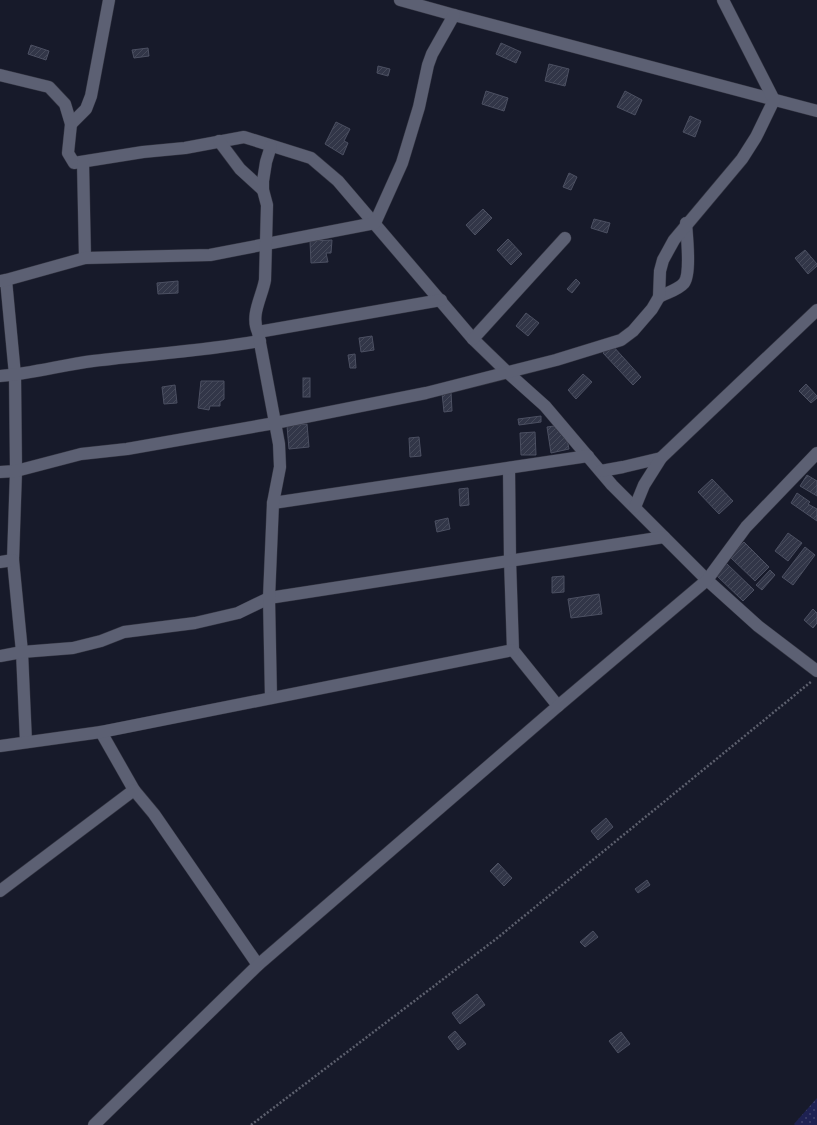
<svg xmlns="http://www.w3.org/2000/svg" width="817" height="1125" font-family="'PT Sans',sans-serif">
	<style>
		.grass { fill: url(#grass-dots) }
		.building { fill: url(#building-hatch); stroke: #4c5062 }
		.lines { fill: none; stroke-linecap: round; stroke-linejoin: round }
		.street-casing { stroke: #333441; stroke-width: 13 }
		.path { stroke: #5d606e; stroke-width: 2.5; stroke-dasharray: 2 2; stroke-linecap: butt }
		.street { stroke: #5c6073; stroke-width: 12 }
	</style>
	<defs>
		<pattern id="grass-dots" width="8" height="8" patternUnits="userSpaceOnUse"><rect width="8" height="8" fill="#1e2152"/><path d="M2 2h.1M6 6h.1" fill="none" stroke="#3f426c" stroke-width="1.8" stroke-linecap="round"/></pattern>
		<pattern id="building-hatch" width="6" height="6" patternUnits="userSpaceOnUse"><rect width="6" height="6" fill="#323648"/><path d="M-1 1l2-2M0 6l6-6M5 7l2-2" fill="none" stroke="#464a5a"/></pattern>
	</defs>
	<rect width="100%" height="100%" fill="#171a2a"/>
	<path class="grass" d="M 817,1098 L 817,1125 L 795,1125 L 794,1124 Z"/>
	<g class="building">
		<path d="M 501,43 L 521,52 L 516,63 L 496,54 Z"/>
		<path d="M 31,45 L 49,51 L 46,60 L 28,54 Z"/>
		<path d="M 148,48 L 149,56 L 134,58 L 132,50 Z"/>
		<path d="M 549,64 L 569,69 L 565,86 L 545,81 Z"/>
		<path d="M 378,66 L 390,69 L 388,76 L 377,73 Z"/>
		<path d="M 486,91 L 508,98 L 504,111 L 482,104 Z"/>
		<path d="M 625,91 L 642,100 L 635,115 L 617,107 Z"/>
		<path d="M 690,116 L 701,121 L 695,137 L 683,132 Z"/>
		<path d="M 336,122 L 350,129 L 344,141 L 348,143 L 343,155 L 325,144 Z"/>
		<path d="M 569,173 L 577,177 L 571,190 L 563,187 Z"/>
		<path d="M 483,209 L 492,218 L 475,235 L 466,225 Z"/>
		<path d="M 594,219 L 610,223 L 607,233 L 591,228 Z"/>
		<path d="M 508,239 L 522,254 L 511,265 L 497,250 Z"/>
		<path d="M 332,240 L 331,253 L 326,253 L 328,262 L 311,263 L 310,241 Z"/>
		<path d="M 805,250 L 817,264 L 817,266 L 808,274 L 795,258 Z"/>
		<path d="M 576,279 L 580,283 L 572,293 L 567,289 Z"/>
		<path d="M 178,281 L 178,293 L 158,294 L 157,283 Z"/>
		<path d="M 526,313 L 539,323 L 528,336 L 516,326 Z"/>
		<path d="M 372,336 L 374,350 L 361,352 L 359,338 Z"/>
		<path d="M 612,345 L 641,377 L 633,385 L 603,353 Z"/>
		<path d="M 355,354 L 356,368 L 350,368 L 348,355 Z"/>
		<path d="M 583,374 L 592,382 L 576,399 L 568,390 Z"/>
		<rect x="303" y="378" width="7" height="19"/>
		<path d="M 201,381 L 224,381 L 224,399 L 220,402 L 220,406 L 210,406 L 209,410 L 198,408 Z"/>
		<path d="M 806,384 L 817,396 L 817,398 L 811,403 L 799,391 Z"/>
		<path d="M 175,385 L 177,403 L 164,404 L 162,387 Z"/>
		<path d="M 451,392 L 452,411 L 444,412 L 442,393 Z"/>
		<path d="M 541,416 L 541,422 L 519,425 L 518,419 Z"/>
		<path d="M 307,424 L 309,447 L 289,449 L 287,426 Z"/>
		<path d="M 554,426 L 567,439 L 569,449 L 551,453 L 547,427 Z"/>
		<path d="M 535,432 L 536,455 L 521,455 L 520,433 Z"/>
		<path d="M 419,437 L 421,456 L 410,457 L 409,438 Z"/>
		<path d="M 807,475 L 817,481 L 817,496 L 800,486 Z"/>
		<path d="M 712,479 L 733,501 L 719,514 L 698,492 Z"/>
		<path d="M 468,488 L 469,505 L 460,506 L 459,489 Z"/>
		<path d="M 797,493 L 810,502 L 808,504 L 817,509 L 817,521 L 791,503 Z"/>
		<path d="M 448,518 L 450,529 L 437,532 L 435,521 Z"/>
		<path d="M 788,533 L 802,543 L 788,561 L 775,551 Z"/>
		<path d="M 744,542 L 769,567 L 755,581 L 730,557 Z"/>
		<path d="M 805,547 L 815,555 L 793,585 L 782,577 Z"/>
		<path d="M 726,563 L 754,590 L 743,601 L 715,574 Z"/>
		<path d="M 770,570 L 775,575 L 762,590 L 756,585 Z"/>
		<path d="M 564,576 L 564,592 L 552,593 L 552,577 Z"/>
		<path d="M 599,594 L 602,614 L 571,618 L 568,599 Z"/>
		<path d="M 813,609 L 817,613 L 817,623 L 813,628 L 804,620 Z"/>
		<path d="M 606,818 L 613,827 L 598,840 L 591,831 Z"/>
		<path d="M 498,863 L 512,878 L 504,886 L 490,871 Z"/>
		<path d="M 647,880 L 650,885 L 638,893 L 635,889 Z"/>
		<path d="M 593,931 L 598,937 L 585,947 L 580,942 Z"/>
		<path d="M 477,994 L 485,1005 L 460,1024 L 452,1013 Z"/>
		<path d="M 455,1031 L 466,1044 L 458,1050 L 448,1037 Z"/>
		<path d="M 621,1032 L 630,1044 L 618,1053 L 609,1041 Z"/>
	</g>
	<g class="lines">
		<defs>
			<g id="street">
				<path d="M 400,0 L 454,15 L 817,111"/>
				<path d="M 0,75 L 49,87 L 65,104 L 71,124 L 68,153 L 74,163 L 143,152 L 185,148 L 244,137 L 311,158 L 338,181 L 473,339 L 507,372 L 545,406 L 612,485 L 707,580 L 758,626 L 817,671"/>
				<path d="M 71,124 L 86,109 L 91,96 L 109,0"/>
				<path d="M 219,141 L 240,169 L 263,190"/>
				<path d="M 83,162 L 85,258"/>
				<path d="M 6,280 L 15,375 L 16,471 L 13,560 L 22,652 L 26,742"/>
				<path d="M 0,281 L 6,280 L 85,258 L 210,255 L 375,223 L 402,163 L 419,107 L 428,65 L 432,54 L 454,15"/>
				<path d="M 659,297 C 666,293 678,290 684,283 C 691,274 687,237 686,223"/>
				<path d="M 258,332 L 441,300"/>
				<path d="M 473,339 L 565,238"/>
				<path d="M 0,376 C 31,374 62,365 93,361 C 149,354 205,351 260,341"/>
				<path d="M 509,468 L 510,560 L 513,650 L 558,706"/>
				<path d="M 601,471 L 623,467 L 661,458"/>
				<path d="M 0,472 L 16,471 L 81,454 L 127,449 L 275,423 L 426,393 L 556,360 L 621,340 L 633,331 L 652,309 L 659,297 L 660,271 L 663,260 L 674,240 L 742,159 L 756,137 L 774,100 L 723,0"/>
				<path d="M 273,503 L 588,456"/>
				<path d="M 635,507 L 644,485 L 661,458 L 817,310"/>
				<path d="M 0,562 L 13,560"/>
				<path d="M 0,656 L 22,652 L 73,648 L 101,641 L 124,632 L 195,623 L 238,613 L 269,598 L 664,537"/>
				<path d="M 271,698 L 269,598 L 273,503 L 280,467 L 279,444 L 258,332 C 250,315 262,297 265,280 L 267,205 L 263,190 L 263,181 L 266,162 L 271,146"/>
				<path d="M 101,732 L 134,790"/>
				<path d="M 0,746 L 101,732 L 513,650"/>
				<path d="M 0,891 L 134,790 L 154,814 L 258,965"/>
				<path d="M 94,1125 L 258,965 L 558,706 L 707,580 L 746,527 L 817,453"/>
			</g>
		</defs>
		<use href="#street" class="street-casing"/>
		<path class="path" d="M 251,1125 L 496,939 L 812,681"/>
		<use href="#street" class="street"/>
	</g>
</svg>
